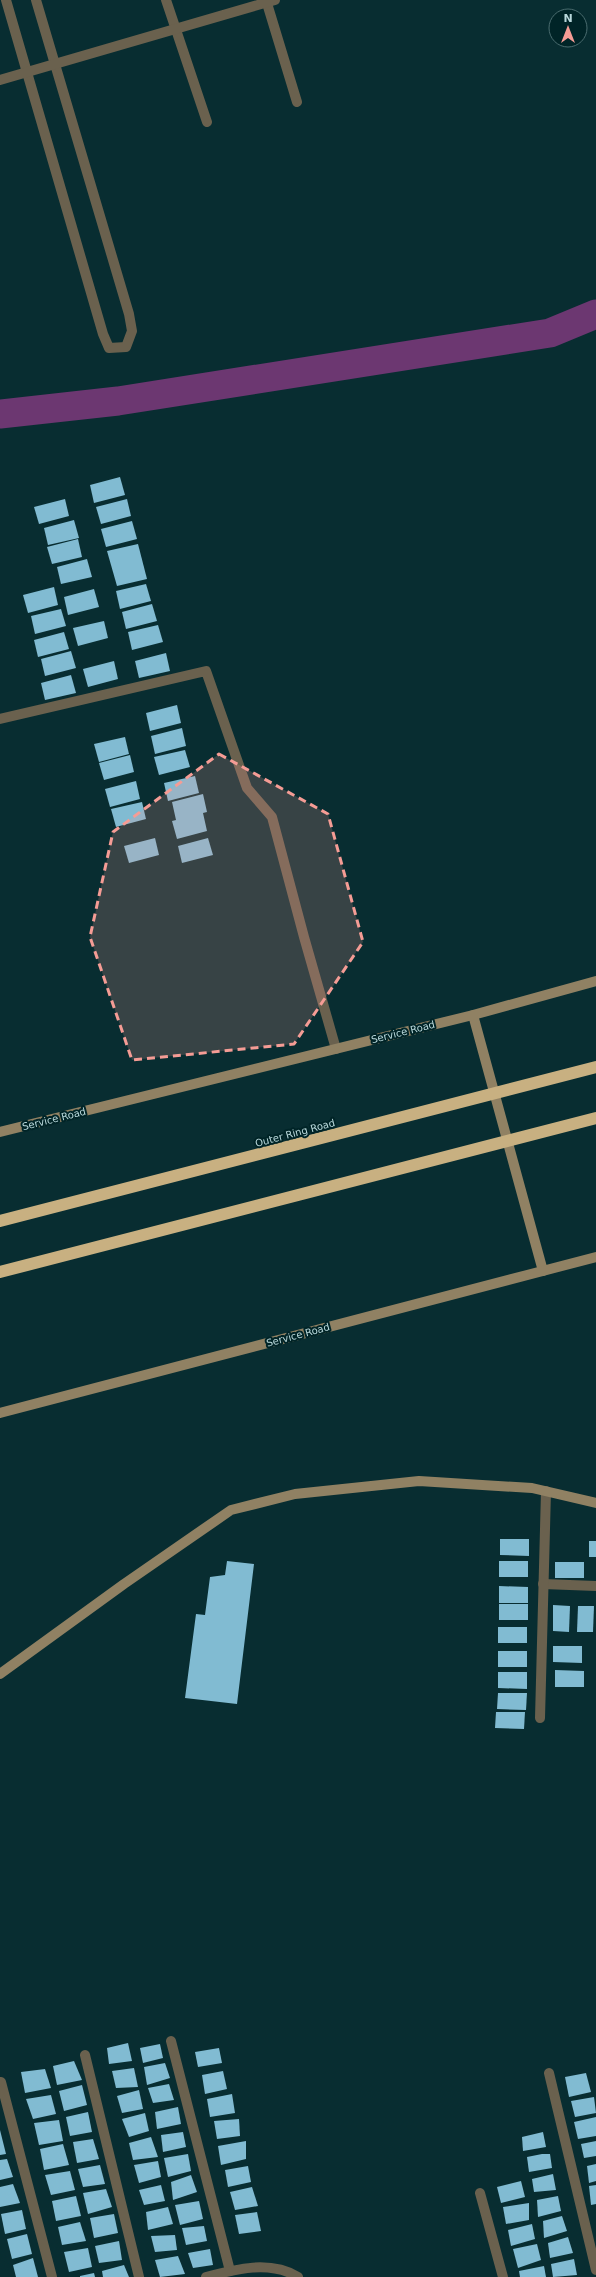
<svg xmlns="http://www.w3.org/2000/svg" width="596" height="2277" font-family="'DejaVu Sans',sans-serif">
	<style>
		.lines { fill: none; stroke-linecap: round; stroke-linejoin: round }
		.river { stroke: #6c3771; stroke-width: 29 }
		.building { fill: #81bbd2 }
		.street { stroke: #6a614e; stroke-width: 10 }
		.secondary { stroke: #908163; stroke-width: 10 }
		.highway { stroke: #c8b081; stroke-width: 12 }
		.marked { fill: #f59c95; fill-opacity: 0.2; stroke: #f59c95; stroke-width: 3; stroke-dasharray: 8 5; stroke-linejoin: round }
		.labels { text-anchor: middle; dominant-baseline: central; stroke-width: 4; stroke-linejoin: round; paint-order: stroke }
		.street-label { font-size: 10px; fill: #b9d9dc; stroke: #002427 }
	</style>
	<rect width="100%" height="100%" fill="#082d31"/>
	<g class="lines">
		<path class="river" d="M 0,414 L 118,401 L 550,333 L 596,314"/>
	</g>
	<g class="building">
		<path d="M 120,477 L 125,495 L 94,503 L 90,485 Z"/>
		<path d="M 65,499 L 69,516 L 39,524 L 34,507 Z"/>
		<path d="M 127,499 L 131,516 L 101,524 L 96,507 Z"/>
		<path d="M 74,520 L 79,538 L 48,545 L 44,528 Z"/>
		<path d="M 132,521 L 137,539 L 106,547 L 101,529 Z"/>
		<path d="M 78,539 L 82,557 L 52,564 L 47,547 Z"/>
		<path d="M 138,544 L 147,579 L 117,586 L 107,551 Z"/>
		<path d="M 87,559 L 92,577 L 61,584 L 57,567 Z"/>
		<path d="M 146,584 L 151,601 L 120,609 L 116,591 Z"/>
		<path d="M 54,587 L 58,605 L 28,613 L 23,595 Z"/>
		<path d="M 94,589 L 99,607 L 68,615 L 64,597 Z"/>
		<path d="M 152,604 L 157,621 L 126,629 L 122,612 Z"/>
		<path d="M 61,609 L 66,626 L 35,634 L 31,616 Z"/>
		<path d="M 104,621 L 108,638 L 78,646 L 73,628 Z"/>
		<path d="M 158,625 L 163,642 L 132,650 L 128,632 Z"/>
		<path d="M 64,632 L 69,649 L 38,657 L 34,640 Z"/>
		<path d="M 71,651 L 76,668 L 45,676 L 41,659 Z"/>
		<path d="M 166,653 L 170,671 L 139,678 L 135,661 Z"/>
		<path d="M 114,661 L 118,679 L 88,687 L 83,669 Z"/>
		<path d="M 71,675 L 76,693 L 45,700 L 41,683 Z"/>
		<path d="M 177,705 L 181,723 L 150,731 L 146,713 Z"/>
		<path d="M 182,728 L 186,746 L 155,754 L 151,736 Z"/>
		<path d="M 125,737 L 129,754 L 99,762 L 94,744 Z"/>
		<path d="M 185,750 L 190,767 L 159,775 L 154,757 Z"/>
		<path d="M 130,755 L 134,772 L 104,780 L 99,763 Z"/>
		<path d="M 195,776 L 199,793 L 168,801 L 164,783 Z"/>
		<path d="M 136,781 L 140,799 L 110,807 L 105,789 Z"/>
		<path d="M 203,794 L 207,812 L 203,813 L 207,831 L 177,839 L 172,821 L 176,820 L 172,802 Z"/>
		<path d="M 142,802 L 146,819 L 116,827 L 111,809 Z"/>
		<path d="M 155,838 L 159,855 L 129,863 L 124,846 Z"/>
		<path d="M 208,838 L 213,855 L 182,863 L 178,846 Z"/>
		<path d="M 500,1539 L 529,1539 L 529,1556 L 500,1555 Z"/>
		<rect x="589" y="1541" width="7" height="16"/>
		<path d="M 227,1561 L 254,1564 L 237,1704 L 185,1698 L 196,1614 L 205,1615 L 210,1577 L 225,1575 Z"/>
		<rect x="499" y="1561" width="29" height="16"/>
		<rect x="555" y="1562" width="29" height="16"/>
		<path d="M 499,1586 L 528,1587 L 528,1603 L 499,1603 Z"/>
		<rect x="499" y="1604" width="29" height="16"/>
		<path d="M 553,1605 L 570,1606 L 569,1632 L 553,1631 Z"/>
		<path d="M 578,1606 L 594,1606 L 593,1632 L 577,1632 Z"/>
		<rect x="498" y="1627" width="29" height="16"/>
		<path d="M 553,1646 L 582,1646 L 582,1663 L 553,1662 Z"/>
		<rect x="498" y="1651" width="29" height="16"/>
		<path d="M 555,1670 L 584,1671 L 584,1687 L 555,1687 Z"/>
		<path d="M 498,1672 L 527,1672 L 527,1689 L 498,1688 Z"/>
		<path d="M 498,1693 L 527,1693 L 526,1710 L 497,1709 Z"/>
		<path d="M 496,1712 L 525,1712 L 524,1729 L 495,1728 Z"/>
		<path d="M 128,2043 L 132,2061 L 109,2064 L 107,2048 Z"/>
		<path d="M 160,2044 L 163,2058 L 143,2063 L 140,2048 Z"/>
		<path d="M 219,2048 L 222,2063 L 198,2067 L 195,2052 Z"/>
		<path d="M 74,2061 L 82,2080 L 57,2085 L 53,2066 Z"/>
		<path d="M 165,2063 L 170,2078 L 147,2085 L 144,2067 Z"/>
		<path d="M 134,2068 L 138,2087 L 116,2088 L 112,2071 Z"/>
		<path d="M 45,2069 L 51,2088 L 25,2093 L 21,2072 Z"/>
		<path d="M 223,2071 L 227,2089 L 205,2094 L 202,2075 Z"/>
		<path d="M 586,2073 L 591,2092 L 569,2097 L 565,2077 Z"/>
		<path d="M 169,2084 L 174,2100 L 153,2103 L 148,2088 Z"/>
		<path d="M 82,2085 L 87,2105 L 64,2111 L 59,2091 Z"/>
		<path d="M 139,2090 L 143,2109 L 122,2113 L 117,2096 Z"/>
		<path d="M 232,2094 L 235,2113 L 210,2117 L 207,2099 Z"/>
		<path d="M 51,2095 L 56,2114 L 33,2119 L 26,2099 Z"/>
		<path d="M 594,2097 L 596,2113 L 575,2117 L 571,2101 Z"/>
		<path d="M 178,2107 L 181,2124 L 157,2129 L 155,2112 Z"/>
		<path d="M 88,2112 L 92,2132 L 70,2136 L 66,2117 Z"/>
		<path d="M 145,2113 L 149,2131 L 129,2137 L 122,2119 Z"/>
		<path d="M 596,2117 L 596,2136 L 578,2139 L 574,2122 Z"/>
		<path d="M 239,2119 L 240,2136 L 217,2139 L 214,2121 Z"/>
		<path d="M 59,2120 L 63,2141 L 39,2145 L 34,2123 Z"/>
		<path d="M 0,2130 L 6,2154 L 0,2155 Z"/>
		<path d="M 183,2132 L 186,2147 L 163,2152 L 161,2135 Z"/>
		<path d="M 543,2132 L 546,2147 L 523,2151 L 522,2137 Z"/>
		<path d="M 151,2137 L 158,2157 L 133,2160 L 129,2143 Z"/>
		<path d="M 93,2139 L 99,2159 L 77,2163 L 73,2142 Z"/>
		<path d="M 246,2141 L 246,2159 L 221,2165 L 218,2146 Z"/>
		<path d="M 596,2141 L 596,2156 L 584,2158 L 581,2144 Z"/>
		<path d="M 63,2144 L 69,2165 L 44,2170 L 40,2149 Z"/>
		<path d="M 188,2154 L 191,2171 L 168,2177 L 164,2158 Z"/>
		<path d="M 542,2154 L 550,2154 L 552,2168 L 529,2172 L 527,2157 Z"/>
		<path d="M 7,2159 L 13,2177 L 0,2180 L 0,2160 Z"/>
		<path d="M 158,2161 L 161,2177 L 139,2183 L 134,2165 Z"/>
		<path d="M 596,2164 L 596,2181 L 589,2183 L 587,2166 Z"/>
		<path d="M 100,2165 L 105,2184 L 83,2187 L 78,2169 Z"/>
		<path d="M 248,2166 L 251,2182 L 228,2187 L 225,2170 Z"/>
		<path d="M 70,2171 L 75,2190 L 51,2195 L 45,2175 Z"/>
		<path d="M 553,2174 L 556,2190 L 534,2192 L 532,2179 Z"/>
		<path d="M 191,2175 L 197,2192 L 173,2200 L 171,2182 Z"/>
		<path d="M 521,2181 L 525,2197 L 501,2203 L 497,2187 Z"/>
		<path d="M 13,2184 L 20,2203 L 0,2207 L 0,2187 Z"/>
		<path d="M 161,2185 L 165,2201 L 144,2205 L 139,2190 Z"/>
		<path d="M 596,2185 L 596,2204 L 591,2205 L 589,2186 Z"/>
		<path d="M 252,2187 L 258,2206 L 235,2210 L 230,2192 Z"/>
		<path d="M 106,2189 L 112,2207 L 88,2214 L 83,2193 Z"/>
		<path d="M 76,2196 L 81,2216 L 56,2221 L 52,2201 Z"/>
		<path d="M 558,2196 L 561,2211 L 538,2217 L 537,2200 Z"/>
		<path d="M 199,2201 L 203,2219 L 180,2225 L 175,2205 Z"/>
		<path d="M 529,2203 L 529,2220 L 506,2224 L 503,2207 Z"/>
		<path d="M 168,2207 L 173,2224 L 148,2230 L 146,2212 Z"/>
		<path d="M 22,2210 L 26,2229 L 5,2234 L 1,2214 Z"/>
		<path d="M 257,2212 L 261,2231 L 239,2234 L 235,2215 Z"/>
		<path d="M 114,2214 L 118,2233 L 94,2238 L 90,2218 Z"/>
		<path d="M 562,2216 L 567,2231 L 544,2238 L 543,2221 Z"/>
		<path d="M 80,2222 L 86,2241 L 62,2245 L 58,2227 Z"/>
		<path d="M 532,2224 L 535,2239 L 511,2246 L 508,2230 Z"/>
		<path d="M 204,2226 L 207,2241 L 186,2245 L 182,2228 Z"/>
		<path d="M 27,2234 L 32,2254 L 12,2259 L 7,2239 Z"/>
		<path d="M 175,2235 L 177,2250 L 155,2252 L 151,2236 Z"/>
		<path d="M 568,2237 L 573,2253 L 550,2258 L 548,2243 Z"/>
		<path d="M 119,2241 L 122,2260 L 99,2263 L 95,2246 Z"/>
		<path d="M 537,2244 L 541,2260 L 518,2268 L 513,2249 Z"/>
		<path d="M 88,2248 L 92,2267 L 69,2272 L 64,2252 Z"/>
		<path d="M 210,2249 L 213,2265 L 193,2268 L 188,2253 Z"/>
		<path d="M 178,2256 L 185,2274 L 160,2277 L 155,2260 Z"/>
		<path d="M 33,2258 L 38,2277 L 16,2277 L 13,2265 Z"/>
		<path d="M 574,2259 L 577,2275 L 553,2277 L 551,2264 Z"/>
		<path d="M 124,2265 L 129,2277 L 103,2277 L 102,2271 Z"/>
		<path d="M 544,2266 L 546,2277 L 520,2277 L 519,2271 Z"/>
		<path d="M 94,2273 L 95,2277 L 80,2277 L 80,2276 Z"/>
	</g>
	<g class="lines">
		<g class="street">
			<path d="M 6,0 L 103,334 L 109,348 L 126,347 L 132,331 L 129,314 L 36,0"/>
			<path d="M 166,0 L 207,122"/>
			<path d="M 266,0 L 297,102"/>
			<path d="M 0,80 L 275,0"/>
			<path d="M 0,719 L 206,671 L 247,788 L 272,817 L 304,937 L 336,1049"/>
			<path d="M 543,1584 L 596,1586"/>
			<path d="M 540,1718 L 546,1491"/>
			<path d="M 171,2041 L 230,2271"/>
			<path d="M 85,2055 L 139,2277"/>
			<path d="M 549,2073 L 596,2270"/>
			<path d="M 1,2082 L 52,2277"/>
			<path d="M 480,2193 L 503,2277"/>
			<path d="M 206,2277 C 236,2269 270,2260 298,2277"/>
		</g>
		<g class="secondary">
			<path d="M 473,1015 L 543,1271"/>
			<path d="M 0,1132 L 473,1015 L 596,981"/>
			<path d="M 0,1413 L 596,1257"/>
			<path d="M 0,1674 L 124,1584 L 231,1510 L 295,1494 L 419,1481 L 532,1488 L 596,1503"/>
		</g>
		<g class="highway">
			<path d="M 0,1221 L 596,1067"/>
			<path d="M 0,1272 L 596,1118"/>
		</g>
	</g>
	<path class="marked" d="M 219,754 L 328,814 L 363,942 L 294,1044 L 132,1060 L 90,937 L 113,832 Z"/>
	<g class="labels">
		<g class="street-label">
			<text transform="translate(403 1032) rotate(-14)">Service Road</text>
			<text transform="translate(54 1119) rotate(-14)">Service Road</text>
			<text transform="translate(295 1133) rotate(-15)">Outer Ring Road</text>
			<text transform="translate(298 1335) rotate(-15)">Service Road</text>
		</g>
	</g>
	<g transform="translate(568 28)"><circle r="19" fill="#002427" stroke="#4a6c6f"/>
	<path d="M0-3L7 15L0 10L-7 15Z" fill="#f59c95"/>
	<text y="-6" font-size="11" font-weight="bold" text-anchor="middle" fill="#b9d9dc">N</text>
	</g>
</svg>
